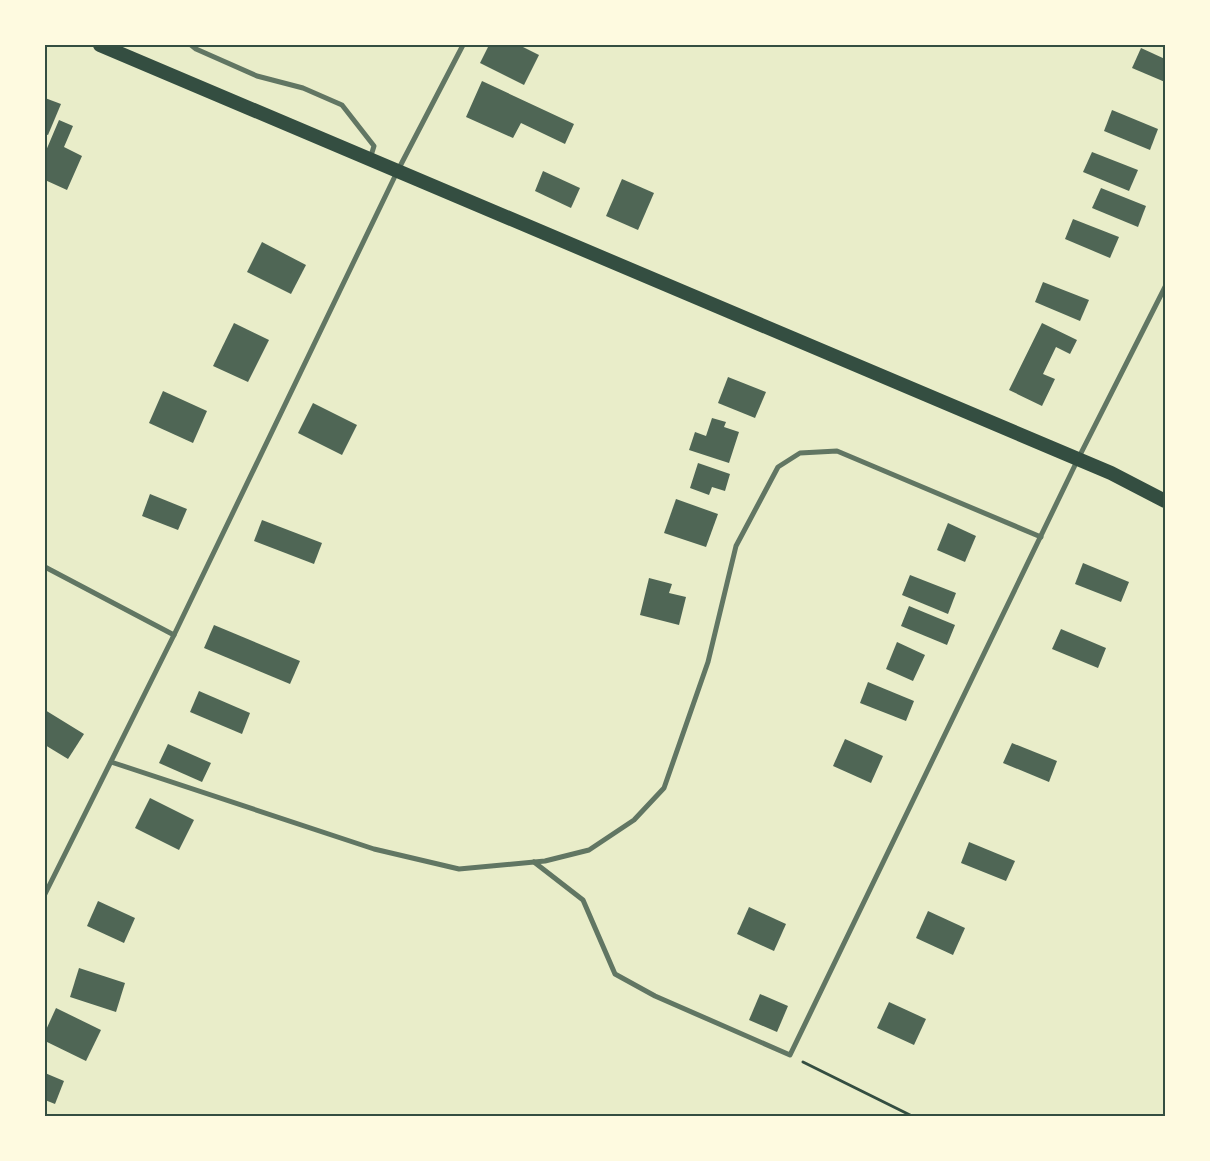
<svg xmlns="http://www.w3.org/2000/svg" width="1210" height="1161" font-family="Helvetica,sans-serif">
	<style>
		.building { fill: #4f6655 }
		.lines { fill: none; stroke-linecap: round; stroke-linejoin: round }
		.path { stroke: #344e41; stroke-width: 3 }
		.minor { stroke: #617663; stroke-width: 5 }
		.trunk { stroke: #344e41; stroke-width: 14 }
		.neatline { fill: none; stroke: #344e41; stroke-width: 2 }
	</style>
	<rect width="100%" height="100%" fill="#e9edc9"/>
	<g class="building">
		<path d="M 489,45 L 519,45 L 539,55 L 524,85 L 480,63 Z"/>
		<path d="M 1141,48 L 1165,59 L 1165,82 L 1132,68 Z"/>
		<path d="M 482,81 L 574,124 L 565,144 L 521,123 L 513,138 L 466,117 Z"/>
		<path d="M 45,98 L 61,104 L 48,135 L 45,134 Z"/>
		<path d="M 1112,110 L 1158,129 L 1150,150 L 1104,131 Z"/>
		<path d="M 59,120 L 73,126 L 64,147 L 82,156 L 67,190 L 45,180 L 45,153 Z"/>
		<path d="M 1092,152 L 1138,170 L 1129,191 L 1083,172 Z"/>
		<path d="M 543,171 L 580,188 L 571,208 L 535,191 Z"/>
		<path d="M 622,179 L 654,193 L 638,230 L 606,216 Z"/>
		<path d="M 1101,188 L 1146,206 L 1138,227 L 1092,208 Z"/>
		<path d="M 1073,219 L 1119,237 L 1110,258 L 1065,239 Z"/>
		<path d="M 262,242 L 306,265 L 291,294 L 247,272 Z"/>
		<path d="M 1043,282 L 1089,300 L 1080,321 L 1035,302 Z"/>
		<path d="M 234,323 L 269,340 L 248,382 L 213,366 Z"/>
		<path d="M 1042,323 L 1077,340 L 1070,354 L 1056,347 L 1043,374 L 1055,379 L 1042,406 L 1009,390 Z"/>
		<path d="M 728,377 L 766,392 L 755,418 L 718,403 Z"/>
		<path d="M 163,391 L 207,411 L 193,443 L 149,423 Z"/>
		<path d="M 313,403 L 357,425 L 342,455 L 298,433 Z"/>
		<path d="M 712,418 L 726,422 L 724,427 L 739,432 L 729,463 L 689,450 L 695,432 L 706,436 Z"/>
		<path d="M 698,463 L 730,474 L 725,491 L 712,487 L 709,495 L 690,488 Z"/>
		<path d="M 150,494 L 187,509 L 178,530 L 142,516 Z"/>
		<path d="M 676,499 L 718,514 L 706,547 L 664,533 Z"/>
		<path d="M 262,520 L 322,543 L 314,564 L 254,541 Z"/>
		<path d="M 948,523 L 976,536 L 965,562 L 937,550 Z"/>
		<path d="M 1083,563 L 1129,582 L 1121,602 L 1075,584 Z"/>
		<path d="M 910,575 L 956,593 L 948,614 L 902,595 Z"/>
		<path d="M 649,578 L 672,584 L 669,593 L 686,597 L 679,625 L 640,615 Z"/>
		<path d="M 909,606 L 955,625 L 947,645 L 901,626 Z"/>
		<path d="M 214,625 L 300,661 L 290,684 L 204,648 Z"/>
		<path d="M 1061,629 L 1106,648 L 1098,668 L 1052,649 Z"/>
		<path d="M 897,642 L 925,655 L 913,681 L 886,669 Z"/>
		<path d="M 868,682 L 914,701 L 906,721 L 860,703 Z"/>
		<path d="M 199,691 L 250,713 L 242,734 L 190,712 Z"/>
		<path d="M 45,710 L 84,734 L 68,759 L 45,745 Z"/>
		<path d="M 845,739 L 883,756 L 871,783 L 833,766 Z"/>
		<path d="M 1012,743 L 1057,761 L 1049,782 L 1003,763 Z"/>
		<path d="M 168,744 L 211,763 L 202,782 L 159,763 Z"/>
		<path d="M 150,798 L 194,820 L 179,850 L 135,828 Z"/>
		<path d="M 969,842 L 1015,861 L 1006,881 L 961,863 Z"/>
		<path d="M 98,901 L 135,918 L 124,943 L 87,926 Z"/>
		<path d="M 749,907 L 786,924 L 774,951 L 737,934 Z"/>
		<path d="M 928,911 L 965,928 L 953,955 L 916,938 Z"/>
		<path d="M 79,968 L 125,983 L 116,1012 L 70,997 Z"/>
		<path d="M 760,994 L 788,1006 L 777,1032 L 749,1020 Z"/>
		<path d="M 889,1002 L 926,1019 L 914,1045 L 877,1028 Z"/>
		<path d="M 56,1008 L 101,1030 L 86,1061 L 45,1041 L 45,1032 Z"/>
		<path d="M 45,1073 L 64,1081 L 55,1104 L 45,1100 Z"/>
	</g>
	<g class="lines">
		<path class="path" d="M 803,1062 L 912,1116"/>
		<g class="minor">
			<path d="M 191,45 L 196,49 L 257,76 L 303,88 L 342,105 L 374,146 L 370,159"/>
			<path d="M 45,567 L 174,635"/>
			<path d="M 111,762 L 374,849 L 459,869 L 545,861 L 589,850 L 634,820 L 664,788 L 708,662 L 736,546 L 778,467 L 800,453 L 837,451 L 1041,537"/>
			<path d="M 534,862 L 583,900 L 615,974 L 655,996 L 790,1055 L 1078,459 L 1165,287"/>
			<path d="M 45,894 L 174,635 L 397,172 L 463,45"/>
		</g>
		<path class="trunk" d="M 100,45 L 1111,473 L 1165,501"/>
	</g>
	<rect width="1210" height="1161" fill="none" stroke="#fefae0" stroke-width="92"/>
	<rect x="46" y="46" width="1118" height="1069" class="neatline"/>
</svg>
